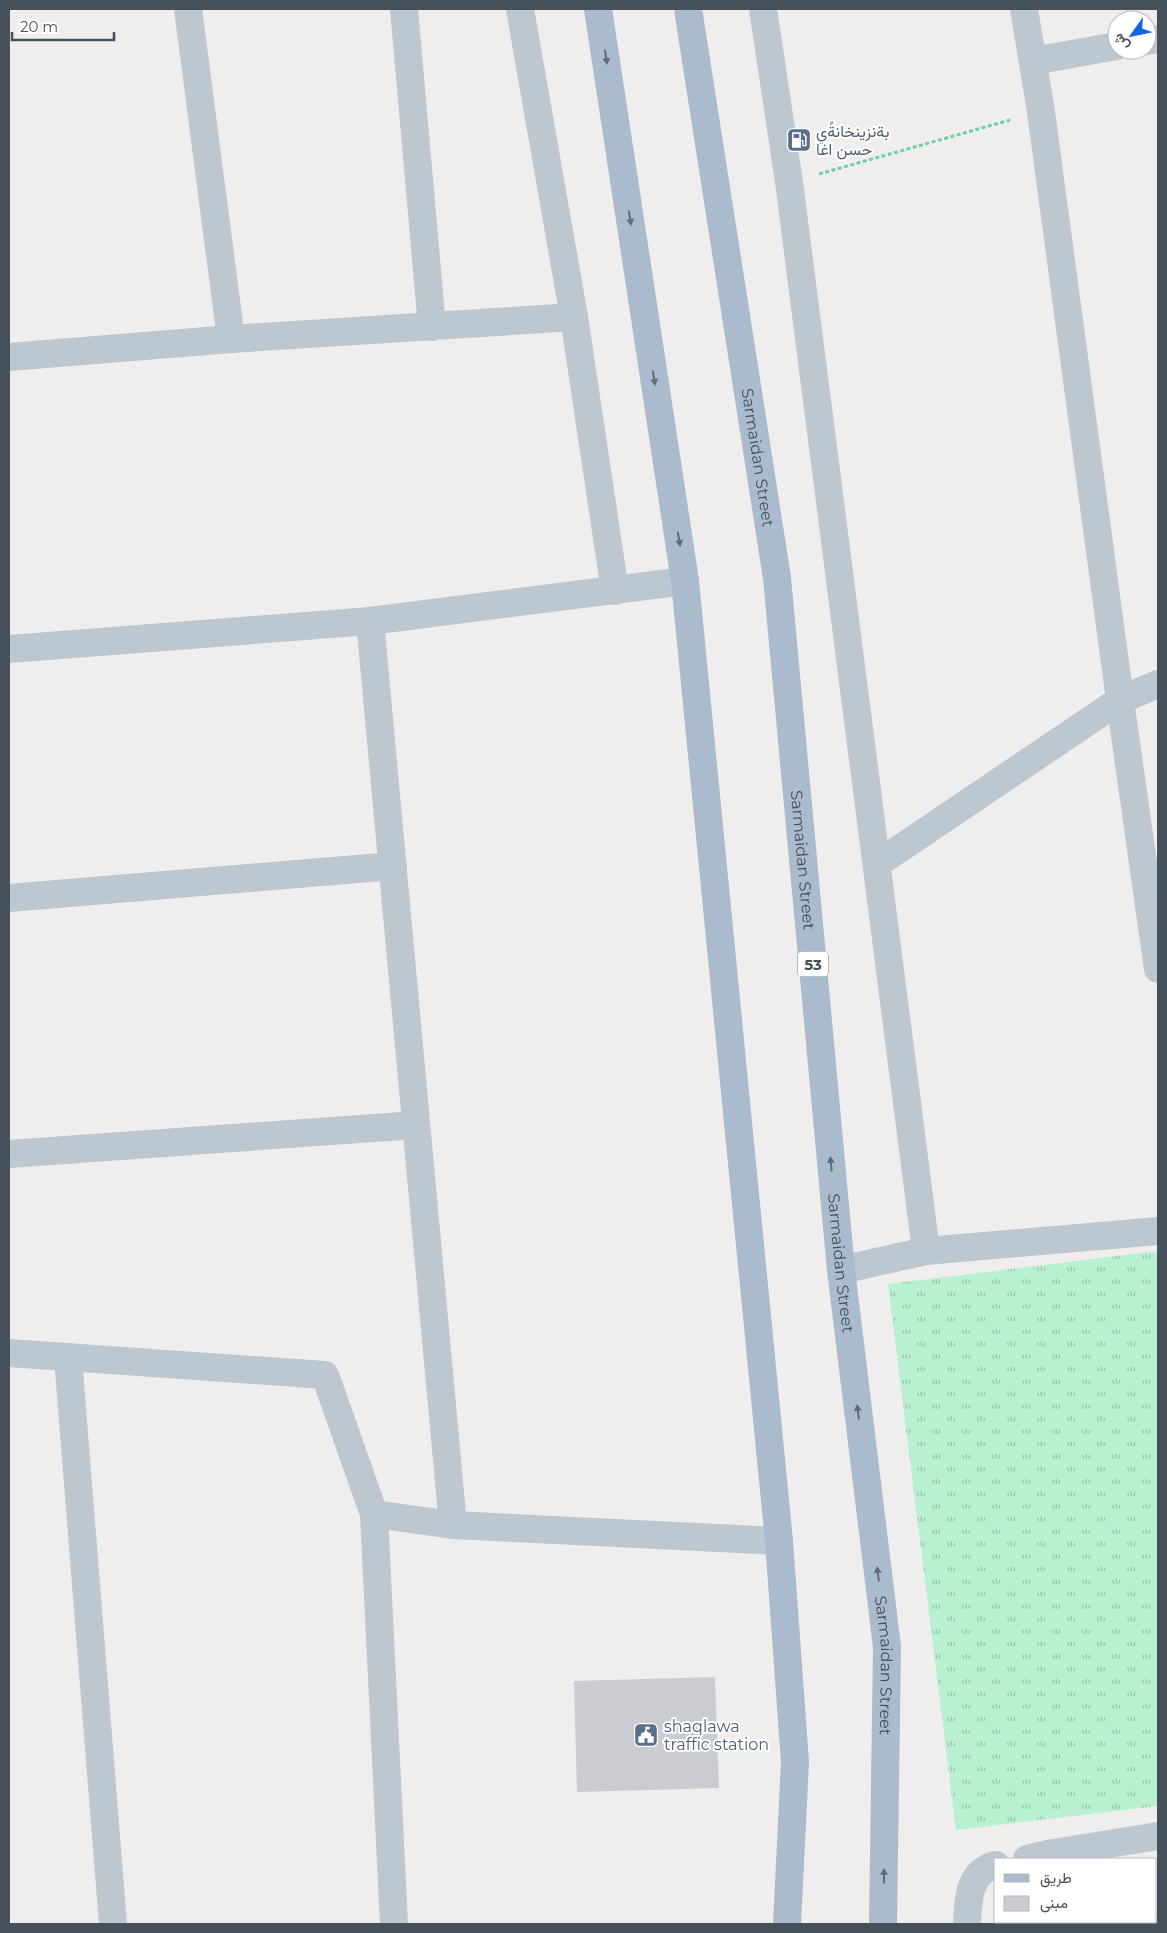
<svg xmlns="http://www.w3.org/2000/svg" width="1167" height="1933" font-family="Montserrat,Vazirmatn,sans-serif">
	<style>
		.grass { fill: url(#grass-tufts) }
		.building { fill: #caccd2 }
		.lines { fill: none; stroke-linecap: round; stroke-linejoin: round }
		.path { stroke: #6fcfa5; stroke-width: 3; stroke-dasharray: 4 2.5; stroke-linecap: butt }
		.minor { stroke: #bdc7d0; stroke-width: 28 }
		.major { stroke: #abbbce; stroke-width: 28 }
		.oneway { fill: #5e6b78 }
		.labels { text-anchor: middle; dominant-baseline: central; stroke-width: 4; stroke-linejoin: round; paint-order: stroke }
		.shield { fill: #fff; stroke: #7d848c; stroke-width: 1 }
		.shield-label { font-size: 15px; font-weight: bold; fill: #45505b }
		.service-label { font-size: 16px; fill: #4e5e75; stroke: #fff; text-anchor: start }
		.street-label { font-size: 16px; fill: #45505b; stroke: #fff }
	</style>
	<defs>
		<pattern id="grass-tufts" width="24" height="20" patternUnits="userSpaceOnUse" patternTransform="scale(1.25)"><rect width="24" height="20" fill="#b9f0d1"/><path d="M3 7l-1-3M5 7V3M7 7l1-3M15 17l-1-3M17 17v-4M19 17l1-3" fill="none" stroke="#98c5ad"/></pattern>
	</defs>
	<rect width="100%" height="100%" fill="#f0eded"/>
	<path class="grass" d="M 1158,1251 L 1158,1806 L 956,1830 L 888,1284 Z"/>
	<g class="building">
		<path d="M 715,1677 L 719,1788 L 577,1792 L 574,1681 Z"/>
		<path d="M 1156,1918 L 1158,1918 L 1158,1924 L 1132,1924 L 1131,1922 L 1156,1922 Z"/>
	</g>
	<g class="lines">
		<path class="path" d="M 819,174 L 1010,120"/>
		<g class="minor">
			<path d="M 188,9 L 231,339"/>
			<path d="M 404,9 L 432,327"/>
			<path d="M 520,9 L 574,317 L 615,591"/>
			<path d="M 763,9 L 789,182 L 926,1251"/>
			<path d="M 1024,9 L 1041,112 L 1120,700 L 1158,969"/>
			<path d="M 1147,41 L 1158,39"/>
			<path d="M 1033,61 L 1117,46"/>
			<path d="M 9,357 L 231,339 L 574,317"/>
			<path d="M 370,621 L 453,1525"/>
			<path d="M 9,649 L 370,621 L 685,581"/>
			<path d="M 877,864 L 1120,700 L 1158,684"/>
			<path d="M 9,898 L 393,866"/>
			<path d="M 9,1154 L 416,1125"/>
			<path d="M 841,1270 L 926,1251 L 1158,1231"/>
			<path d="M 9,1353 L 325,1375 L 374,1514 L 394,1924"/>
			<path d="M 68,1358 L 113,1924"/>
			<path d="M 374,1514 L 453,1525 L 779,1541"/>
			<path d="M 1027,1859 L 1047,1854 L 1158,1836"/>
			<path d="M 1062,1922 L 1063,1924"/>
			<path d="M 967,1924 C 968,1902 968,1871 996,1865"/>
		</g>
		<g class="major">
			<path d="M 598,9 L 685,581 L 779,1541 L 795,1762 L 787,1924"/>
			<path id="s1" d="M 688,9 L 777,578 L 841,1270 L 887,1647 L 883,1924"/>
		</g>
	</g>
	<defs><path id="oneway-solid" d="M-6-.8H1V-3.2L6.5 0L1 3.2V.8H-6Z" transform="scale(1.25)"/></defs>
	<g class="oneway">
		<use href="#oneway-solid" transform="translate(606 57) rotate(81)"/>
		<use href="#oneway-solid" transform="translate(630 218) rotate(81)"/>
		<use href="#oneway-solid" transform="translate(654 378) rotate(81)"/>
		<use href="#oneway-solid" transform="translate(679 539) rotate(81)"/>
		<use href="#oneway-solid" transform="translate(831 1164) rotate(-95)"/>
		<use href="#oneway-solid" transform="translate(858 1412) rotate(-97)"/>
		<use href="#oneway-solid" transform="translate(878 1574) rotate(-97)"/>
		<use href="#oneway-solid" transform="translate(884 1876) rotate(-89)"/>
	</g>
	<defs>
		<symbol id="fuel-square" viewBox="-11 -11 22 22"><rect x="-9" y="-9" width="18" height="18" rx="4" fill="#5c6f8a" stroke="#fff"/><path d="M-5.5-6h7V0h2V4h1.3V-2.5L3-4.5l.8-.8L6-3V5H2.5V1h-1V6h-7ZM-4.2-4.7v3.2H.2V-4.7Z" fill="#fff"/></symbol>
		<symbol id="civic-square" viewBox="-11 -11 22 22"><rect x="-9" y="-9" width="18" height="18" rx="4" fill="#5c6f8a" stroke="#fff"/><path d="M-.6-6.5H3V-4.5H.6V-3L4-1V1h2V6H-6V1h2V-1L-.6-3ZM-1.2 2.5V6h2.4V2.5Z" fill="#fff"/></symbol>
	</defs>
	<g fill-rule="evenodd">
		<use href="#fuel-square" x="785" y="126" width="28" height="28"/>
		<use href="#civic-square" x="632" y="1721" width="28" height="28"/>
	</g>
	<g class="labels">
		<rect class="shield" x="798" y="951.5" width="30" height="25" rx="4"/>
		<g class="shield-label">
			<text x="813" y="964">53</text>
		</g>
		<g class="service-label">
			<text x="816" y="131">بةنزينخانةًي<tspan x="816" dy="18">حسن اغا</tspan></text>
			<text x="664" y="1726">shaqlawa<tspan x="664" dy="18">traffic station</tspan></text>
		</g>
		<g class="street-label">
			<text stroke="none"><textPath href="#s1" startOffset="454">Sarmaidan Street</textPath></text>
			<text stroke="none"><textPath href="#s1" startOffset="859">Sarmaidan Street</textPath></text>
			<text stroke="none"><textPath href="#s1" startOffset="1264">Sarmaidan Street</textPath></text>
			<text stroke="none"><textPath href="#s1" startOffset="1669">Sarmaidan Street</textPath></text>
		</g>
	</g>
	<rect width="1167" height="1933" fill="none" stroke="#45505b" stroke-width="20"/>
	<rect x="994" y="1858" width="162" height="65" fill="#ffffff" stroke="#b5b9bd"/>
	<rect x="1004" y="1874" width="25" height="8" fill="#abbbce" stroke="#b5b9bd"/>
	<text x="1040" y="1883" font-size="15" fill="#45505b">طريق</text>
	<rect x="1004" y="1896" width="25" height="15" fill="#caccd2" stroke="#b5b9bd"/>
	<text x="1040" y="1908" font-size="15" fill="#45505b">مبنى</text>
	<g transform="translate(1132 35) rotate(237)"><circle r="24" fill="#ffffff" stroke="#b5b9bd"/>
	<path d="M0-4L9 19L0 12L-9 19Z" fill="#1164e6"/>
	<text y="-8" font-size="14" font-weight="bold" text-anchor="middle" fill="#45505b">ش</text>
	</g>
	<path d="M12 32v8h102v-8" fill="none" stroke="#45505b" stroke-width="2.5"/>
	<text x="20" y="32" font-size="15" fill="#45505b" stroke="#ffffff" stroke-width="4" paint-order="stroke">20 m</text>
</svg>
